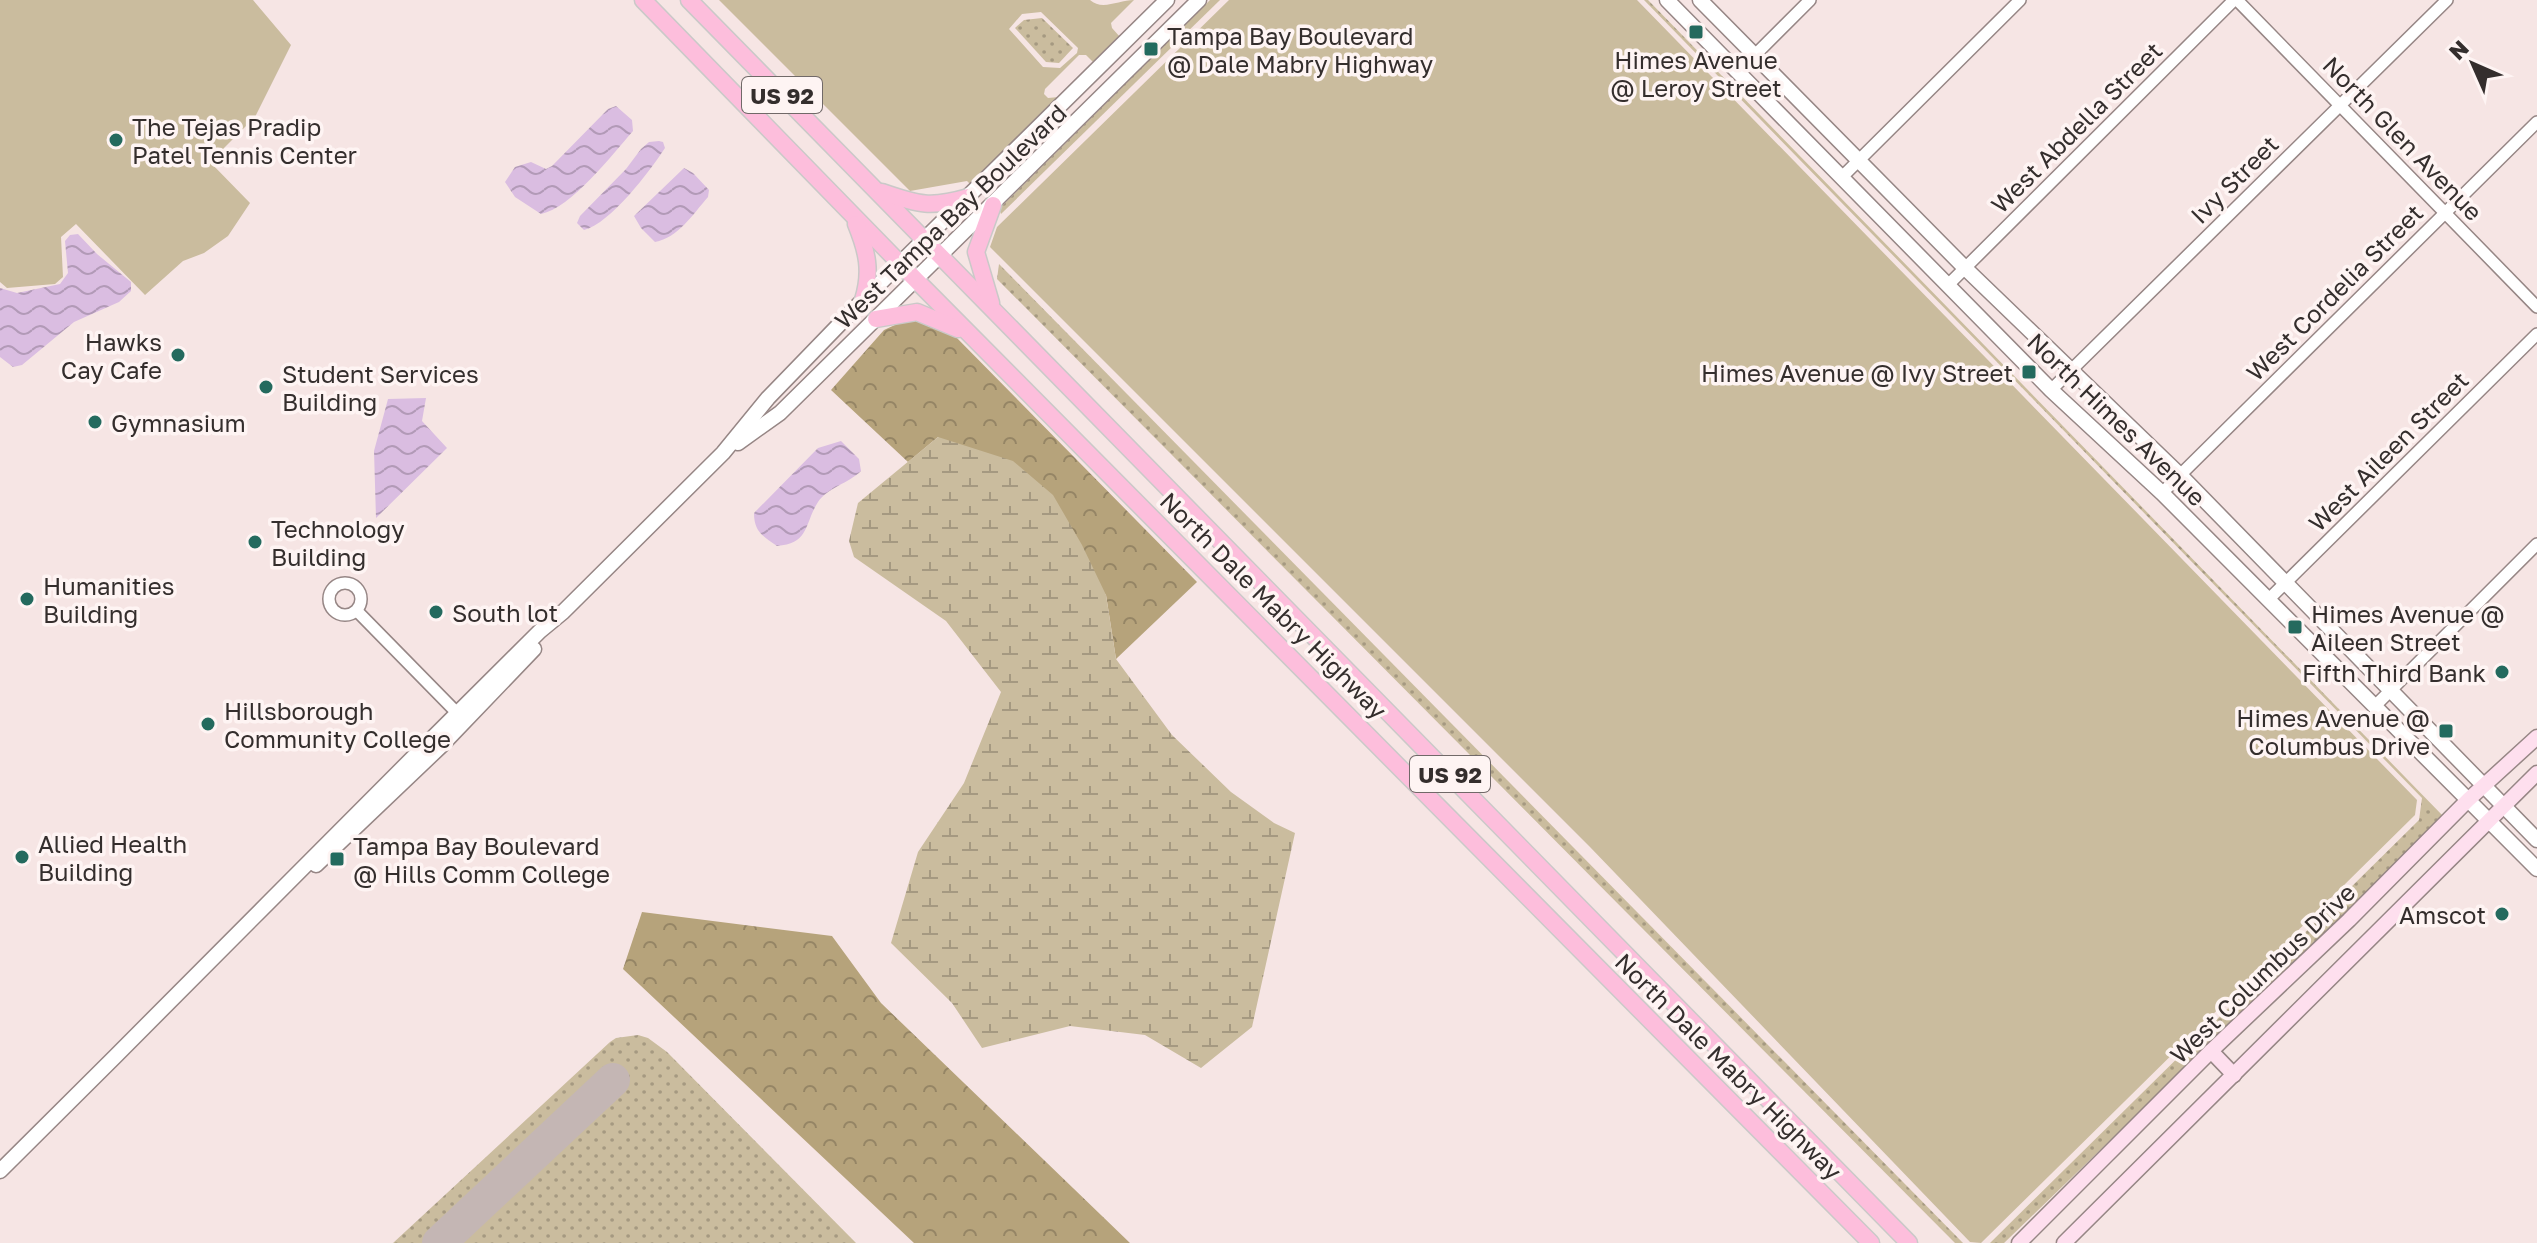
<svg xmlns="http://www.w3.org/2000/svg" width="2537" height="1243" font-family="'Golos Text',sans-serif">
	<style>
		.grass { fill: url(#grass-dots) }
		.forest { fill: url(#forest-crowns) }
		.wetland { fill: url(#wetland-marsh) }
		.garden { fill: #cabc9e; fill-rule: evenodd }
		.water { fill: url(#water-waves) }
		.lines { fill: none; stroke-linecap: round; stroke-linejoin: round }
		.taxiway { stroke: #c4b6b4; stroke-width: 34 }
		.minor-casing { stroke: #968685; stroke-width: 14 }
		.tertiary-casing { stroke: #968685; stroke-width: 17 }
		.secondary-casing { stroke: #968685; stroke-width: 17 }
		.primary-casing { stroke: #cac9c8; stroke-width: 19 }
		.minor { stroke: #fff; stroke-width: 11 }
		.tertiary { stroke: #fff; stroke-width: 14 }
		.secondary { stroke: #fedfee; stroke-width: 14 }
		.primary { stroke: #fdbedc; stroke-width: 16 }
		.poi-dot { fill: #246a5e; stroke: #fef4f3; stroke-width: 3 }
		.labels { text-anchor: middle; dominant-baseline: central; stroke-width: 7; stroke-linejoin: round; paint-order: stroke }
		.shield { fill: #fef4f3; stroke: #716968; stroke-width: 2 }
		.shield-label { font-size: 22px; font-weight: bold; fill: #342e2d }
		.poi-label { font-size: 24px; fill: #342e2d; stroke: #fef4f3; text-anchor: start }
		.street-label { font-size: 24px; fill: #342e2d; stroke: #fef4f3 }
	</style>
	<defs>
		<pattern id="grass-dots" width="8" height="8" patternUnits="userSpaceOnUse" patternTransform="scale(2)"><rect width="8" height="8" fill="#cabc9e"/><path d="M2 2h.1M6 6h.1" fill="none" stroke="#a59981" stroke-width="1.8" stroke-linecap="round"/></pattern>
		<pattern id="forest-crowns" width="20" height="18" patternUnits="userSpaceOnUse" patternTransform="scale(2)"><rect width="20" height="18" fill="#b6a37b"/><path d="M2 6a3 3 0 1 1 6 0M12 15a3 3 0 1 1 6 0" fill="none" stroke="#958565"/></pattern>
		<pattern id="wetland-marsh" width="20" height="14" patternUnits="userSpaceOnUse" patternTransform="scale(2)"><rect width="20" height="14" fill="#cabc9e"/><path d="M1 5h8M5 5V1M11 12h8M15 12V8" fill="none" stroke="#a59981"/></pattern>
		<pattern id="water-waves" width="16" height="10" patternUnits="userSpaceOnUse" patternTransform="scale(2)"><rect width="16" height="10" fill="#dabde1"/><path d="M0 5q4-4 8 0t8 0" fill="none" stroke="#b29ab7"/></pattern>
	</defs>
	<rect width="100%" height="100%" fill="#f6e5e4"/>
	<g class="grass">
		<path d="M 1210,0 L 1220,0 L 1001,214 L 999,209 Z"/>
		<path d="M 1644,0 L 1648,0 L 2444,817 L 2004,1243 L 1990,1243 L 2419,820 L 2422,798 Z"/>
		<path d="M 1042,18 L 1073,48 L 1059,63 L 1046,62 L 1015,28 L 1024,20 Z"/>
		<path d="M 999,264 L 1963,1243 L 1955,1243 L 997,279 Z"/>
		<path d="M 638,1035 L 648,1038 L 667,1052 L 856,1243 L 456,1243 L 622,1087 L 607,1070 L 422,1243 L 393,1243 L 610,1042 L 616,1038 Z"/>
	</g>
	<g class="forest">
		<path d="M 908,319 L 917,319 L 952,333 L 1197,582 L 1116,659 L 1106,595 L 938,437 L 908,462 L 831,390 L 884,330 Z"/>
		<path d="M 642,912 L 832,936 L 881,1003 L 1130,1243 L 914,1243 L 623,969 Z"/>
	</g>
	<path class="wetland" d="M 938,437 L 1013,461 L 1053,495 L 1082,545 L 1106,595 L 1116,659 L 1172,735 L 1231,792 L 1274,823 L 1295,833 L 1252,1027 L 1201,1068 L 1145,1035 L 1070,1026 L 982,1048 L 952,1003 L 891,943 L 918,852 L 964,783 L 1001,692 L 946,621 L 854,557 L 849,541 L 858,503 Z"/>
	<g class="garden">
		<path d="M 0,0 L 253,0 L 291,45 L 255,117 L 210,162 L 250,203 L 228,236 L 204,253 L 183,261 L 145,295 L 76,224 L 61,237 L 63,277 L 55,284 L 7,288 L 0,282 Z"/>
		<path d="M 719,0 L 1090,0 C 1102,11 1119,0 1134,0 L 1111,23 L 1112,28 L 1120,37 L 1094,63 L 1086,55 L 1079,55 L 1045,89 L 1044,94 L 1048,98 L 1059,97 L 971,185 L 967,181 L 910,191 ZM 1041,12 L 1078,48 L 1077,53 L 1060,68 L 1043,67 L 1009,29 L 1022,14 Z"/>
		<path d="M 1229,0 L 1637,0 L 2417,800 L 2415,815 L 1981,1243 L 1970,1242 L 1590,847 L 990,247 L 997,227 Z"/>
	</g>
	<g class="water">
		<path d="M 616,106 L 632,120 L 633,131 C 612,155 571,208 541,214 L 515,197 L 505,182 L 515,167 L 531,162 L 546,169 L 552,166 L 608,109 Z"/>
		<path d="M 659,141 L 663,142 L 665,148 C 649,172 611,223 584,230 L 577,223 L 580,216 L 626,169 L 641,149 L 649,142 Z"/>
		<path d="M 684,168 L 693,173 L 709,190 L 708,197 C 693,214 678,238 655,242 L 641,228 L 634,216 Z"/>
		<path d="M 78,234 L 97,254 L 131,282 L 131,291 L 119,302 L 74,322 L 22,365 L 13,367 L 0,357 L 0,288 L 17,293 L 60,284 L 68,273 L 65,241 L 70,235 Z"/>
		<path d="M 426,398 L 422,421 L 447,448 L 376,518 L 374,451 L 388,399 Z"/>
		<path d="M 841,441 L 859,459 L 861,471 C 849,483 827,488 818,502 C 804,524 810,543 777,546 C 763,536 754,532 754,513 L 818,448 Z"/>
	</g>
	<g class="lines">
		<path class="taxiway" d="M 439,1243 L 613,1080"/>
		<defs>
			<g id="minor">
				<path d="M 2237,0 L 2537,307"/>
				<path d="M 1738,72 L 1810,0"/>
				<path d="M 1842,177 L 2020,0"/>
				<path d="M 1949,284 L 2234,0"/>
				<path d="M 2051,390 L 2447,0"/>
				<path d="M 2162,493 L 2537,122"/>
				<circle cx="345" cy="599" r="16"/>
				<path d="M 2269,599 L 2537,334"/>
				<path d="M 357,611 L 463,719"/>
				<path d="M 2375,706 L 2537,544"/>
			</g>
			<g id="tertiary">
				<path d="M 1667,0 L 2051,390 L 2162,493 L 2537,869"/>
				<path d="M 1700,0 L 1965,268 L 2180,475 L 2537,840"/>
				<path d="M 738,443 L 780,413 L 1199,0"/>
				<path d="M 316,865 L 441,746 L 534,649"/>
				<path d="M 0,1171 C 181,992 359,810 540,631 L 563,612 L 723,453 L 768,398 L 863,300 L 1167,0"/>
			</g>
			<g id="secondary">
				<path d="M 2211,1051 L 2234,1075"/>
				<path d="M 2019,1243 L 2211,1051 L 2349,920 L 2468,800 L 2537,737"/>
				<path d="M 2064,1243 L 2537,773"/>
			</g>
			<g id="primary">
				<path d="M 643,0 L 916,280 L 1871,1243"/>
				<path d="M 689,0 L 1909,1243"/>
				<path d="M 882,192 C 919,205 931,208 969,197"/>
				<path d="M 856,224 C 867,251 872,271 863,300"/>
				<path d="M 991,303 L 976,252 L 993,205"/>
				<path d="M 876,319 L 917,312 L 958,329"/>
			</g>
		</defs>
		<use href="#minor" class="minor-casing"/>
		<use href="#tertiary" class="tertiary-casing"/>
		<use href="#secondary" class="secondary-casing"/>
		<use href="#primary" class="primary-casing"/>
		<use href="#minor" class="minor"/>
		<use href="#tertiary" class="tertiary"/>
		<use href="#secondary" class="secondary"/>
		<use href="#primary" class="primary"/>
	</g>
	<g class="poi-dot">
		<rect x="1688" y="24" width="16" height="16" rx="4"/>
		<rect x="1143" y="41" width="16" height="16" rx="4"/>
		<circle cx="116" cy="140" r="8"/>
		<circle cx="178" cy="355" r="8"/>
		<rect x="2021" y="364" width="16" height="16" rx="4"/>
		<circle cx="266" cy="387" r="8"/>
		<circle cx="95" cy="422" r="8"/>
		<circle cx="255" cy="542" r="8"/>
		<circle cx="27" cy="599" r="8"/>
		<circle cx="436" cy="612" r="8"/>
		<rect x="2287" y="619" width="16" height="16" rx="4"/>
		<circle cx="2502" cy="672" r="8"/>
		<circle cx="208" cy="724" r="8"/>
		<rect x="2438" y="723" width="16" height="16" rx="4"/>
		<circle cx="22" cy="857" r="8"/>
		<rect x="329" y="851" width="16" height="16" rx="4"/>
		<circle cx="2502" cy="914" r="8"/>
	</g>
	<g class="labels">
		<g class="shield">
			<rect x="742" y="77" width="80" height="36" rx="6"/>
			<rect x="1410" y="756" width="80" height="36" rx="6"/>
		</g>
		<g class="shield-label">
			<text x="782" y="95">US 92</text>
			<text x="1450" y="774">US 92</text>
		</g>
		<g class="poi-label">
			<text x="1167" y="35">Tampa Bay Boulevard<tspan x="1167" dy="28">@ Dale Mabry Highway</tspan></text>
			<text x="1696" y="59" text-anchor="middle">Himes Avenue<tspan x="1696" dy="28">@ Leroy Street</tspan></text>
			<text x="132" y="126">The Tejas Pradip<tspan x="132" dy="28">Patel Tennis Center</tspan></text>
			<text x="162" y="341" text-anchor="end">Hawks<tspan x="162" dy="28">Cay Cafe</tspan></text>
			<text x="2013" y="372" text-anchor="end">Himes Avenue @ Ivy Street</text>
			<text x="282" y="373">Student Services<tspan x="282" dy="28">Building</tspan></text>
			<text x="111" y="422">Gymnasium</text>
			<text x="271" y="528">Technology<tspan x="271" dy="28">Building</tspan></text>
			<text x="43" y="585">Humanities<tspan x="43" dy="28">Building</tspan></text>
			<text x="452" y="612">South lot</text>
			<text x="2311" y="613">Himes Avenue @<tspan x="2311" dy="28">Aileen Street</tspan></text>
			<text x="2486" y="672" text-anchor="end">Fifth Third Bank</text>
			<text x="224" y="710">Hillsborough<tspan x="224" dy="28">Community College</tspan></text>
			<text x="2430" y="717" text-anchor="end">Himes Avenue @<tspan x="2430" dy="28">Columbus Drive</tspan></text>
			<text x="38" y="843">Allied Health<tspan x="38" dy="28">Building</tspan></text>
			<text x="353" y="845">Tampa Bay Boulevard<tspan x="353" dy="28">@ Hills Comm College</tspan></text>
			<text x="2486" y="914" text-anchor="end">Amscot</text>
		</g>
		<g class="street-label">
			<text transform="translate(2076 127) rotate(-45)">West Abdella Street</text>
			<text transform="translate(2403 138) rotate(46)">North Glen Avenue</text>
			<text transform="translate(2234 179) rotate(-45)">Ivy Street</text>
			<text transform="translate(950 216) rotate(-44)">West Tampa Bay Boulevard</text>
			<text transform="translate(2334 292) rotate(-45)">West Cordelia Street</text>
			<text transform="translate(2117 419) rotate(44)">North Himes Avenue</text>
			<text transform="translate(2388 451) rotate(-45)">West Aileen Street</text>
			<text transform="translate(1274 605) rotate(45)">North Dale Mabry Highway</text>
			<text transform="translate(2262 973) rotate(-44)">West Columbus Drive</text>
			<text transform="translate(1729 1066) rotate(45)">North Dale Mabry Highway</text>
		</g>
	</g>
	<g transform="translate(2473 64) rotate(315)" stroke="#fef4f3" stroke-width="6" paint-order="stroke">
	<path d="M0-6L14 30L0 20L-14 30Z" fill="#342e2d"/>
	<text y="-12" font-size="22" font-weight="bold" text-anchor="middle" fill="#342e2d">N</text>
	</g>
</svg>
